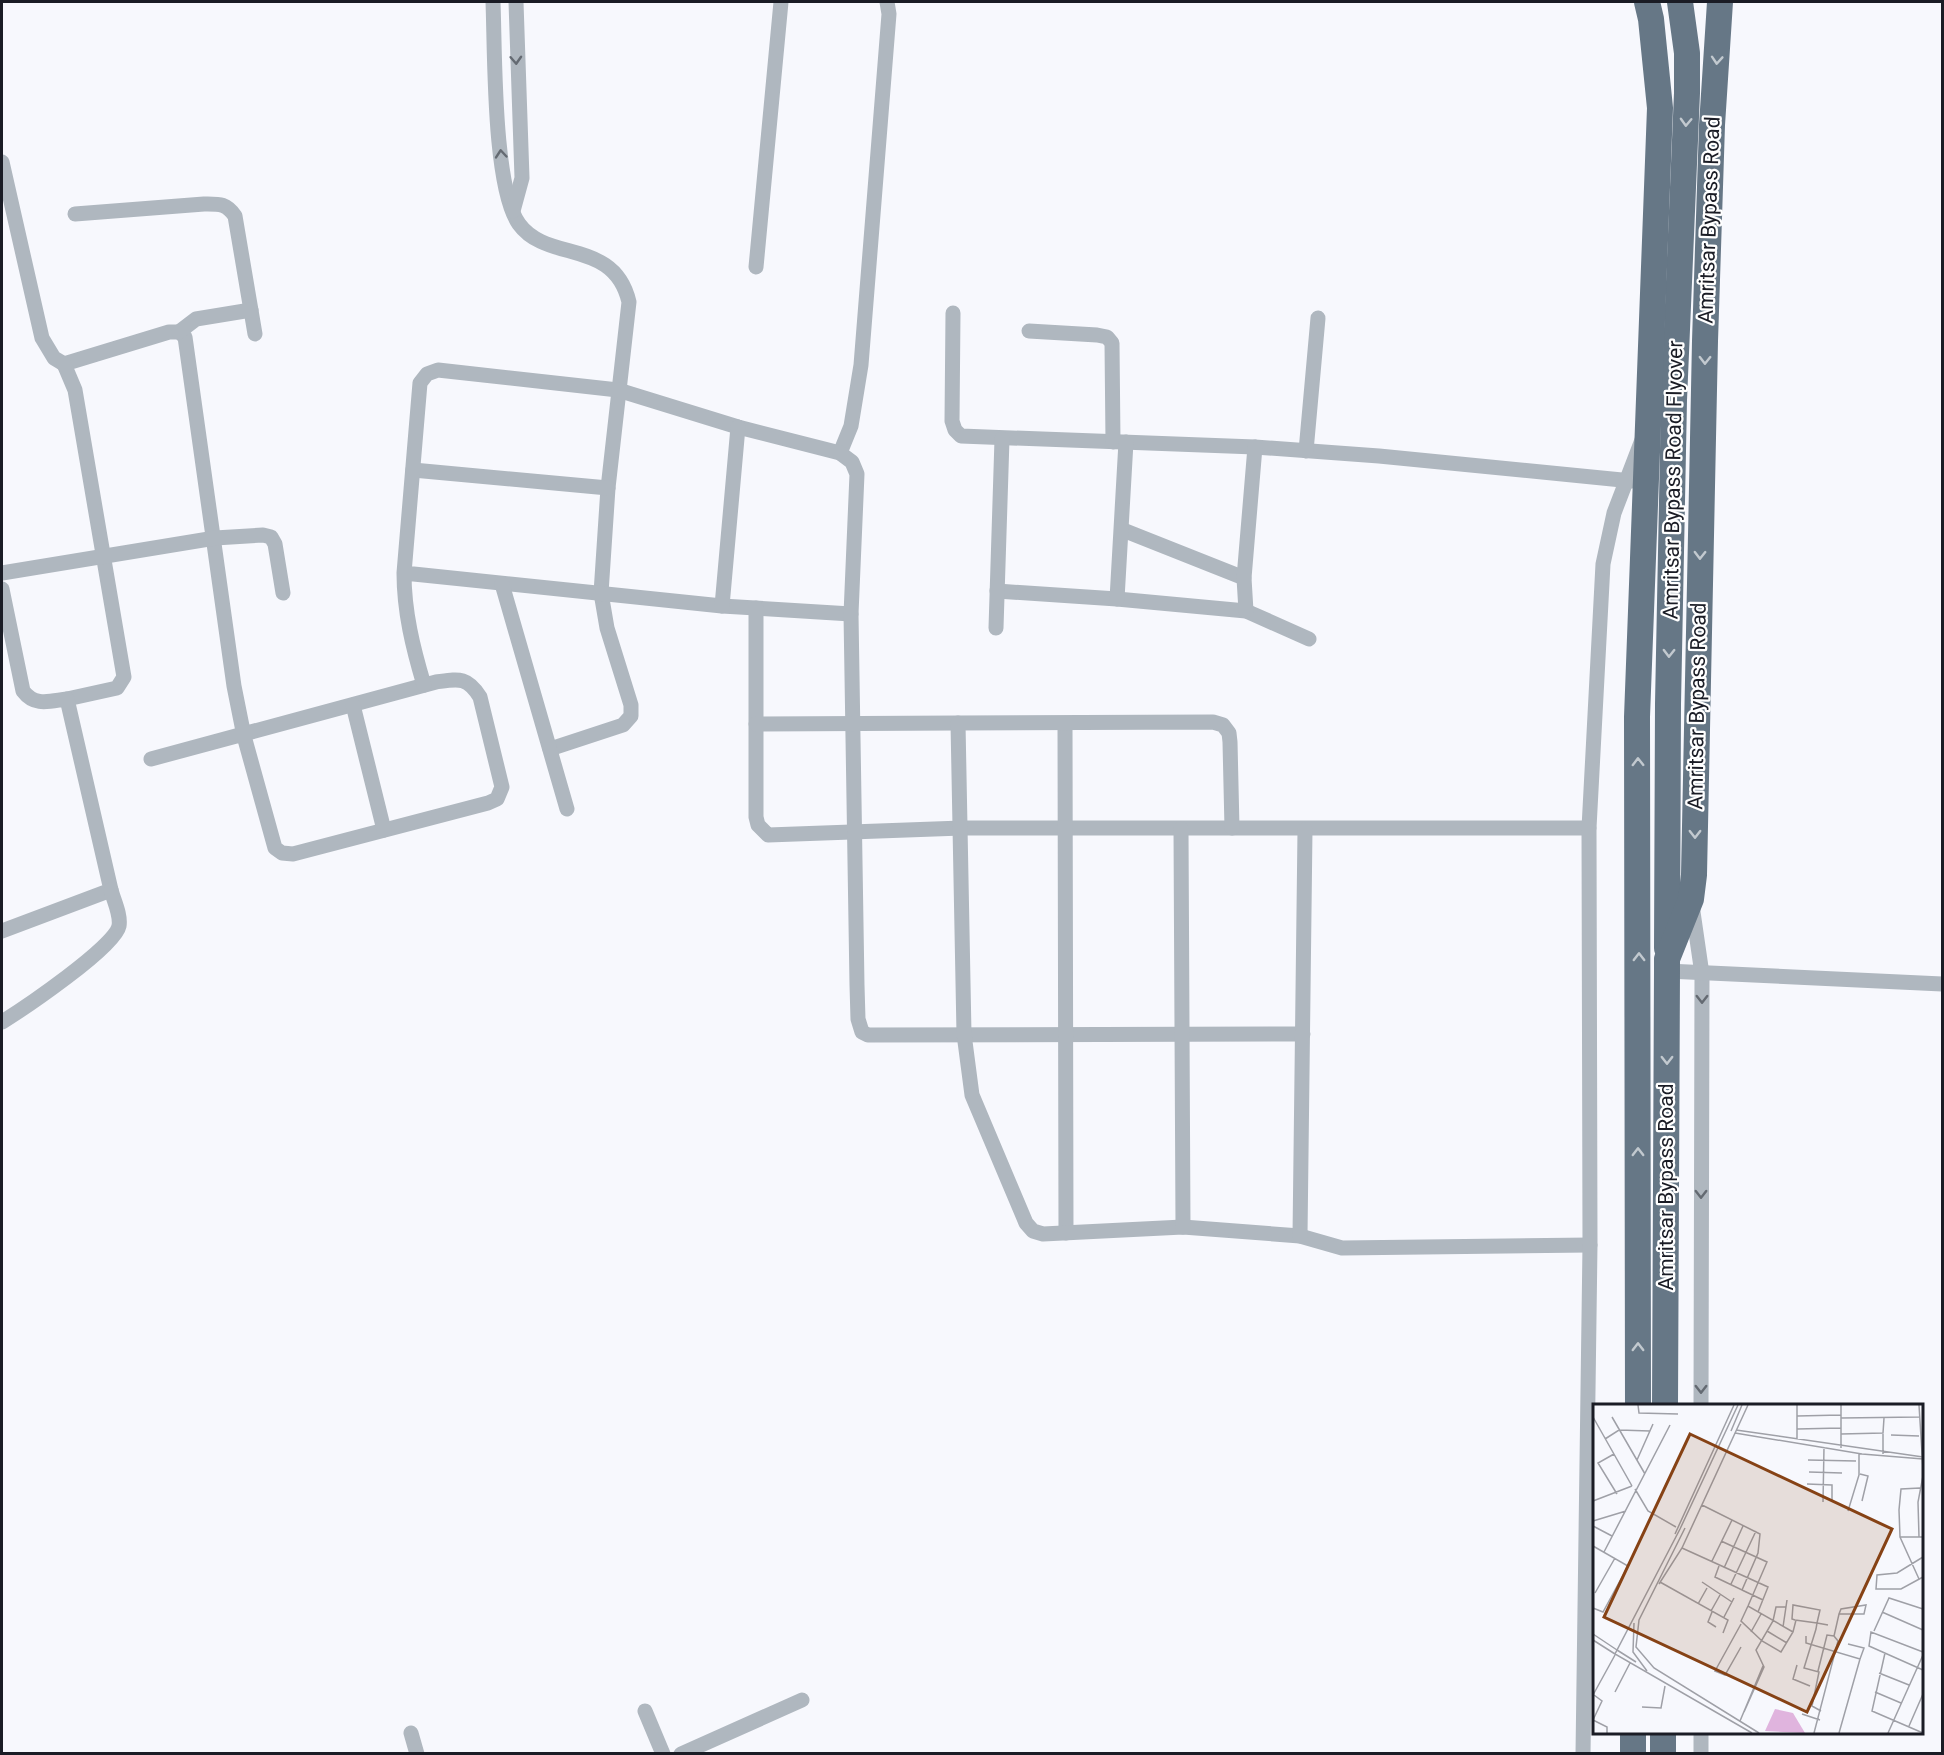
<svg xmlns="http://www.w3.org/2000/svg" width="1944" height="1755" font-family="Roboto,sans-serif">
	<style>
		.lines { fill: none; stroke-linecap: round; stroke-linejoin: round }
		.minor { stroke: #afb7bf; stroke-width: 15 }
		.trunk { stroke: #667786; stroke-width: 26 }
		.oneway { stroke: #646a72 }
		.oneway2 { stroke: #c2c9cf }
		.labels { text-anchor: middle; dominant-baseline: central; stroke-width: 4.5; stroke-linejoin: round; paint-order: stroke }
		.street-label { font-size: 21px; fill: #1a1c25; stroke: #fff }
		.inset-road { fill: none; stroke: #9fa0a7; stroke-width: 1.5 }
		.view { fill: #864215; fill-opacity: 0.15; stroke: #864215; stroke-width: 3 }
		.inset-edge { fill: none; stroke: #1a1c25; stroke-width: 3 }
	</style>
	<rect width="100%" height="100%" fill="#f7f8fd"/>
	<g class="lines">
		<g class="minor">
			<path d="M 493,2 C 495,51 493,188 519,224 C 547,263 614,238 629,302 L 608,488 L 601,593 L 607,628 L 631,705 L 631,716 L 623,725 L 550,749"/>
			<path d="M 2,162 L 42,338 L 54,358 L 64,364 L 169,332 L 179,332 L 185,337 L 234,686 L 244,736 L 275,848 L 282,853 L 293,854 L 488,803 L 497,799 L 502,787 L 480,697 C 467,676 458,679 436,682 L 151,759"/>
			<path d="M 513,211 L 522,178 L 516,2"/>
			<path d="M 75,214 L 204,204 C 219,204 226,203 235,216 L 255,334"/>
			<path d="M 756,267 L 781,2"/>
			<path d="M 953,313 L 952,421 L 955,430 L 961,436 L 1255,447 L 1379,456 L 1632,481"/>
			<path d="M 1029,331 L 1097,335 L 1107,337 L 1112,343 L 1113,442"/>
			<path d="M 179,332 L 196,319 L 251,310"/>
			<path d="M 64,364 L 75,390 L 124,677 L 117,688 L 67,699"/>
			<path d="M 1306,451 L 1318,318"/>
			<path d="M 840,453 L 851,426 L 861,365 L 889,14 L 887,2"/>
			<path d="M 413,470 L 608,488"/>
			<path d="M 1123,530 L 1244,578"/>
			<path d="M 2,573 L 215,538 L 263,535 L 271,537 L 275,544 L 283,593"/>
			<path d="M 404,573 L 722,606 L 851,614 L 857,474 L 852,462 L 840,453 L 738,427 L 618,390 L 438,370 L 427,374 L 420,383 L 404,573 C 404,612 413,648 424,685"/>
			<path d="M 502,584 L 567,809"/>
			<path d="M 2,589 L 23,691 C 35,707 50,701 67,699 L 111,890 L 2,931"/>
			<path d="M 997,591 L 1117,599 L 1246,611 L 1309,639"/>
			<path d="M 1117,599 L 1126,442"/>
			<path d="M 722,606 L 738,427"/>
			<path d="M 756,608 L 756,817 L 758,825 L 768,835 L 962,828 L 1589,828"/>
			<path d="M 1246,611 L 1244,578 L 1255,447"/>
			<path d="M 851,614 L 857,985 L 858,1019 L 862,1032 L 868,1035 L 1303,1034"/>
			<path d="M 996,628 L 1002,439"/>
			<path d="M 353,705 L 384,830"/>
			<path d="M 756,724 L 958,723"/>
			<path d="M 1065,724 L 1066,1233"/>
			<path d="M 1232,828 L 1230,742 L 1229,733 L 1223,725 L 1213,722 L 958,723 L 964,1034 L 972,1095 L 1026,1223 L 1033,1231 L 1043,1234 L 1183,1227 L 1300,1236 L 1342,1248 L 1590,1245"/>
			<path d="M 1181,829 L 1183,1227"/>
			<path d="M 1692,905 L 1702,974 L 1701,1406"/>
			<path d="M 1667,971 L 1942,984"/>
			<path d="M 2,1022 C 23,1009 115,947 119,926 C 121,915 114,901 111,890"/>
			<path d="M 1300,1236 L 1305,830"/>
			<path d="M 645,1711 L 663,1754"/>
			<path d="M 411,1733 L 417,1754"/>
			<path d="M 681,1754 L 802,1700"/>
			<path d="M 1583,1754 L 1590,1245 L 1589,828 L 1603,564 L 1614,513 L 1642,440"/>
			<path d="M 1701,1754 L 1701,1732"/>
		</g>
		<g class="trunk">
			<path d="M 1667,948 L 1668,704 L 1674,400 L 1687,93 L 1687,53 L 1680,2"/>
			<path d="M 1638,1406 L 1637,717 L 1660,108 L 1651,19 L 1647,2"/>
			<path d="M 1665,1406 L 1667,971 L 1667,959 L 1691,899 L 1694,875 L 1705,341 L 1712,125 L 1720,2"/>
			<path d="M 1633,1754 L 1633,1732"/>
			<path d="M 1663,1754 L 1663,1732"/>
		</g>
	</g>
	<defs><path id="oneway-chevron" d="M-2-3.5L2.5 0L-2 3.5" fill="none" stroke-width="1.6" stroke-linecap="round" stroke-linejoin="round" transform="scale(1.5)"/></defs>
	<g class="oneway">
		<use href="#oneway-chevron" transform="translate(516 60) rotate(87)"/>
		<use href="#oneway-chevron" transform="translate(501 154) rotate(-95)"/>
		<use href="#oneway-chevron" transform="translate(1702 999) rotate(90)"/>
		<use href="#oneway-chevron" transform="translate(1701 1194) rotate(90)"/>
		<use href="#oneway-chevron" transform="translate(1701 1389) rotate(90)"/>
	</g>
	<g class="oneway2">
		<use href="#oneway-chevron" transform="translate(1717 60) rotate(94)"/>
		<use href="#oneway-chevron" transform="translate(1686 122) rotate(92)"/>
		<use href="#oneway-chevron" transform="translate(1705 360) rotate(91)"/>
		<use href="#oneway-chevron" transform="translate(1700 555) rotate(91)"/>
		<use href="#oneway-chevron" transform="translate(1669 653) rotate(91)"/>
		<use href="#oneway-chevron" transform="translate(1638 762) rotate(-91)"/>
		<use href="#oneway-chevron" transform="translate(1695 834) rotate(90)"/>
		<use href="#oneway-chevron" transform="translate(1639 957) rotate(-90)"/>
		<use href="#oneway-chevron" transform="translate(1667 1060) rotate(90)"/>
		<use href="#oneway-chevron" transform="translate(1638 1152) rotate(-90)"/>
		<use href="#oneway-chevron" transform="translate(1638 1347) rotate(-90)"/>
	</g>
	<g class="labels">
		<g class="street-label">
			<text transform="translate(1709 220) rotate(-88)">Amritsar Bypass Road</text>
			<text transform="translate(1673 480) rotate(-89)">Amritsar Bypass Road Flyover</text>
			<text transform="translate(1697 706) rotate(-89)">Amritsar Bypass Road</text>
			<text transform="translate(1666 1187) rotate(-90)">Amritsar Bypass Road</text>
		</g>
	</g>
	<g transform="translate(1593 1404)">
		<rect width="330" height="330" fill="#f7f8fd"/>
		<path d="M 182,305 L 200,309 L 212,329 L 172,327 Z" fill="#e0b4de"/>
		<path class="inset-road" d="M 45,1 L 46,9 L 85,10M 145,1 L 87,125 L 22,250 L 159,329M 204,1 L 204,35M 248,1 L 248,44M 326,1 L 330,65M 204,12 L 248,11M 0,13 L 39,82M 19,13 L 52,70M 248,14 L 326,13M 204,25 L 248,24M 143,26 L 330,53M 138,27 L 149,1M 142,29 L 269,50 L 330,55M 248,30 L 290,29 L 291,14M 290,30 L 290,50M 298,31 L 326,32M 12,35 L 26,26 L 57,27M 21,50 L 5,59 L 24,90M 44,56 L 60,20M 215,56 L 263,57M 216,68 L 249,69M 267,70 L 275,72 L 269,97M 214,80 L 239,81 L 239,97M 42,85 L 55,107 L 83,123M 0,97 L 39,82M 230,98 L 231,43M 109,101 L 167,130 L 165,149 L 149,186 L 122,173 L 126,162M 255,107 L 266,71 L 266,50M 0,117 L 33,107M 0,122 L 19,132M 92,124 L 46,216 L 43,243 L 61,264 L 166,329M 82,130 L 141,1M 307,133 L 330,133M 326,133 L 325,98 L 330,72M 128,137 L 174,158 L 155,202M 0,142 L 35,162 L 10,208 L 0,204M 89,144 L 175,183 L 165,208M 11,148 L 77,21M 330,153 L 304,169 L 284,171 L 283,185 L 308,185 L 330,173M 119,157 L 139,116M 131,164 L 150,122M 326,175 L 307,133 L 306,106 L 308,85 L 327,84M 67,178 L 135,216 L 130,229M 109,178 L 139,198M 66,180 L 89,144 L 155,1M 138,180 L 163,127M 149,186 L 170,196M 2,189 L 22,154M 105,200 L 114,184M 118,207 L 127,191M 119,208 L 115,218 L 123,223M 289,208 L 330,226M 131,213 L 141,194M 41,219 L 40,248 L 54,267M 148,220 L 122,267 L 132,271 L 148,243M 190,223 L 194,196M 174,227 L 194,239M 281,227 L 296,194 L 330,205M 158,228 L 168,210M 200,228 L 155,202 L 148,217 L 169,237 L 188,248 L 200,228 L 203,216M 0,230 L 24,246M 213,232 L 213,239 L 267,255 L 246,329M 0,236 L 22,250M 255,240 L 271,244 L 267,255M 24,246 L 43,258M 330,248 L 278,228 L 276,242 L 330,266M 292,249 L 279,307 L 330,329M 204,261 L 200,275 L 217,282M 225,267 L 234,231 L 241,232M 286,269 L 316,281M 22,288 L 37,259M 282,288 L 308,299M 0,291 L 22,251M 49,303 L 68,304 L 72,282M 228,307 L 219,302 L 226,268 L 211,264 L 223,225 L 224,219 L 227,206 L 200,201 L 199,215 L 202,216 L 224,219 L 235,221M 151,308 L 171,263 L 163,246 L 180,217 L 183,203 L 193,203M 209,310 L 227,316M 0,316 L 9,297 L 1,291M 0,316 L 14,323 L 14,329M 147,317 L 170,262M 316,322 L 330,290M 221,329 L 245,237 L 241,232 L 246,210 L 271,210 L 273,201 L 248,205 L 246,210M 295,329 L 330,251"/>
		<path class="view" d="M 97,30 L 299,125 L 214,308 L 11,213 Z"/>
		<rect width="330" height="330" class="inset-edge"/>
	</g>
	<rect width="1944" height="1755" fill="none" stroke="#1a1c25" stroke-width="6"/>
</svg>
